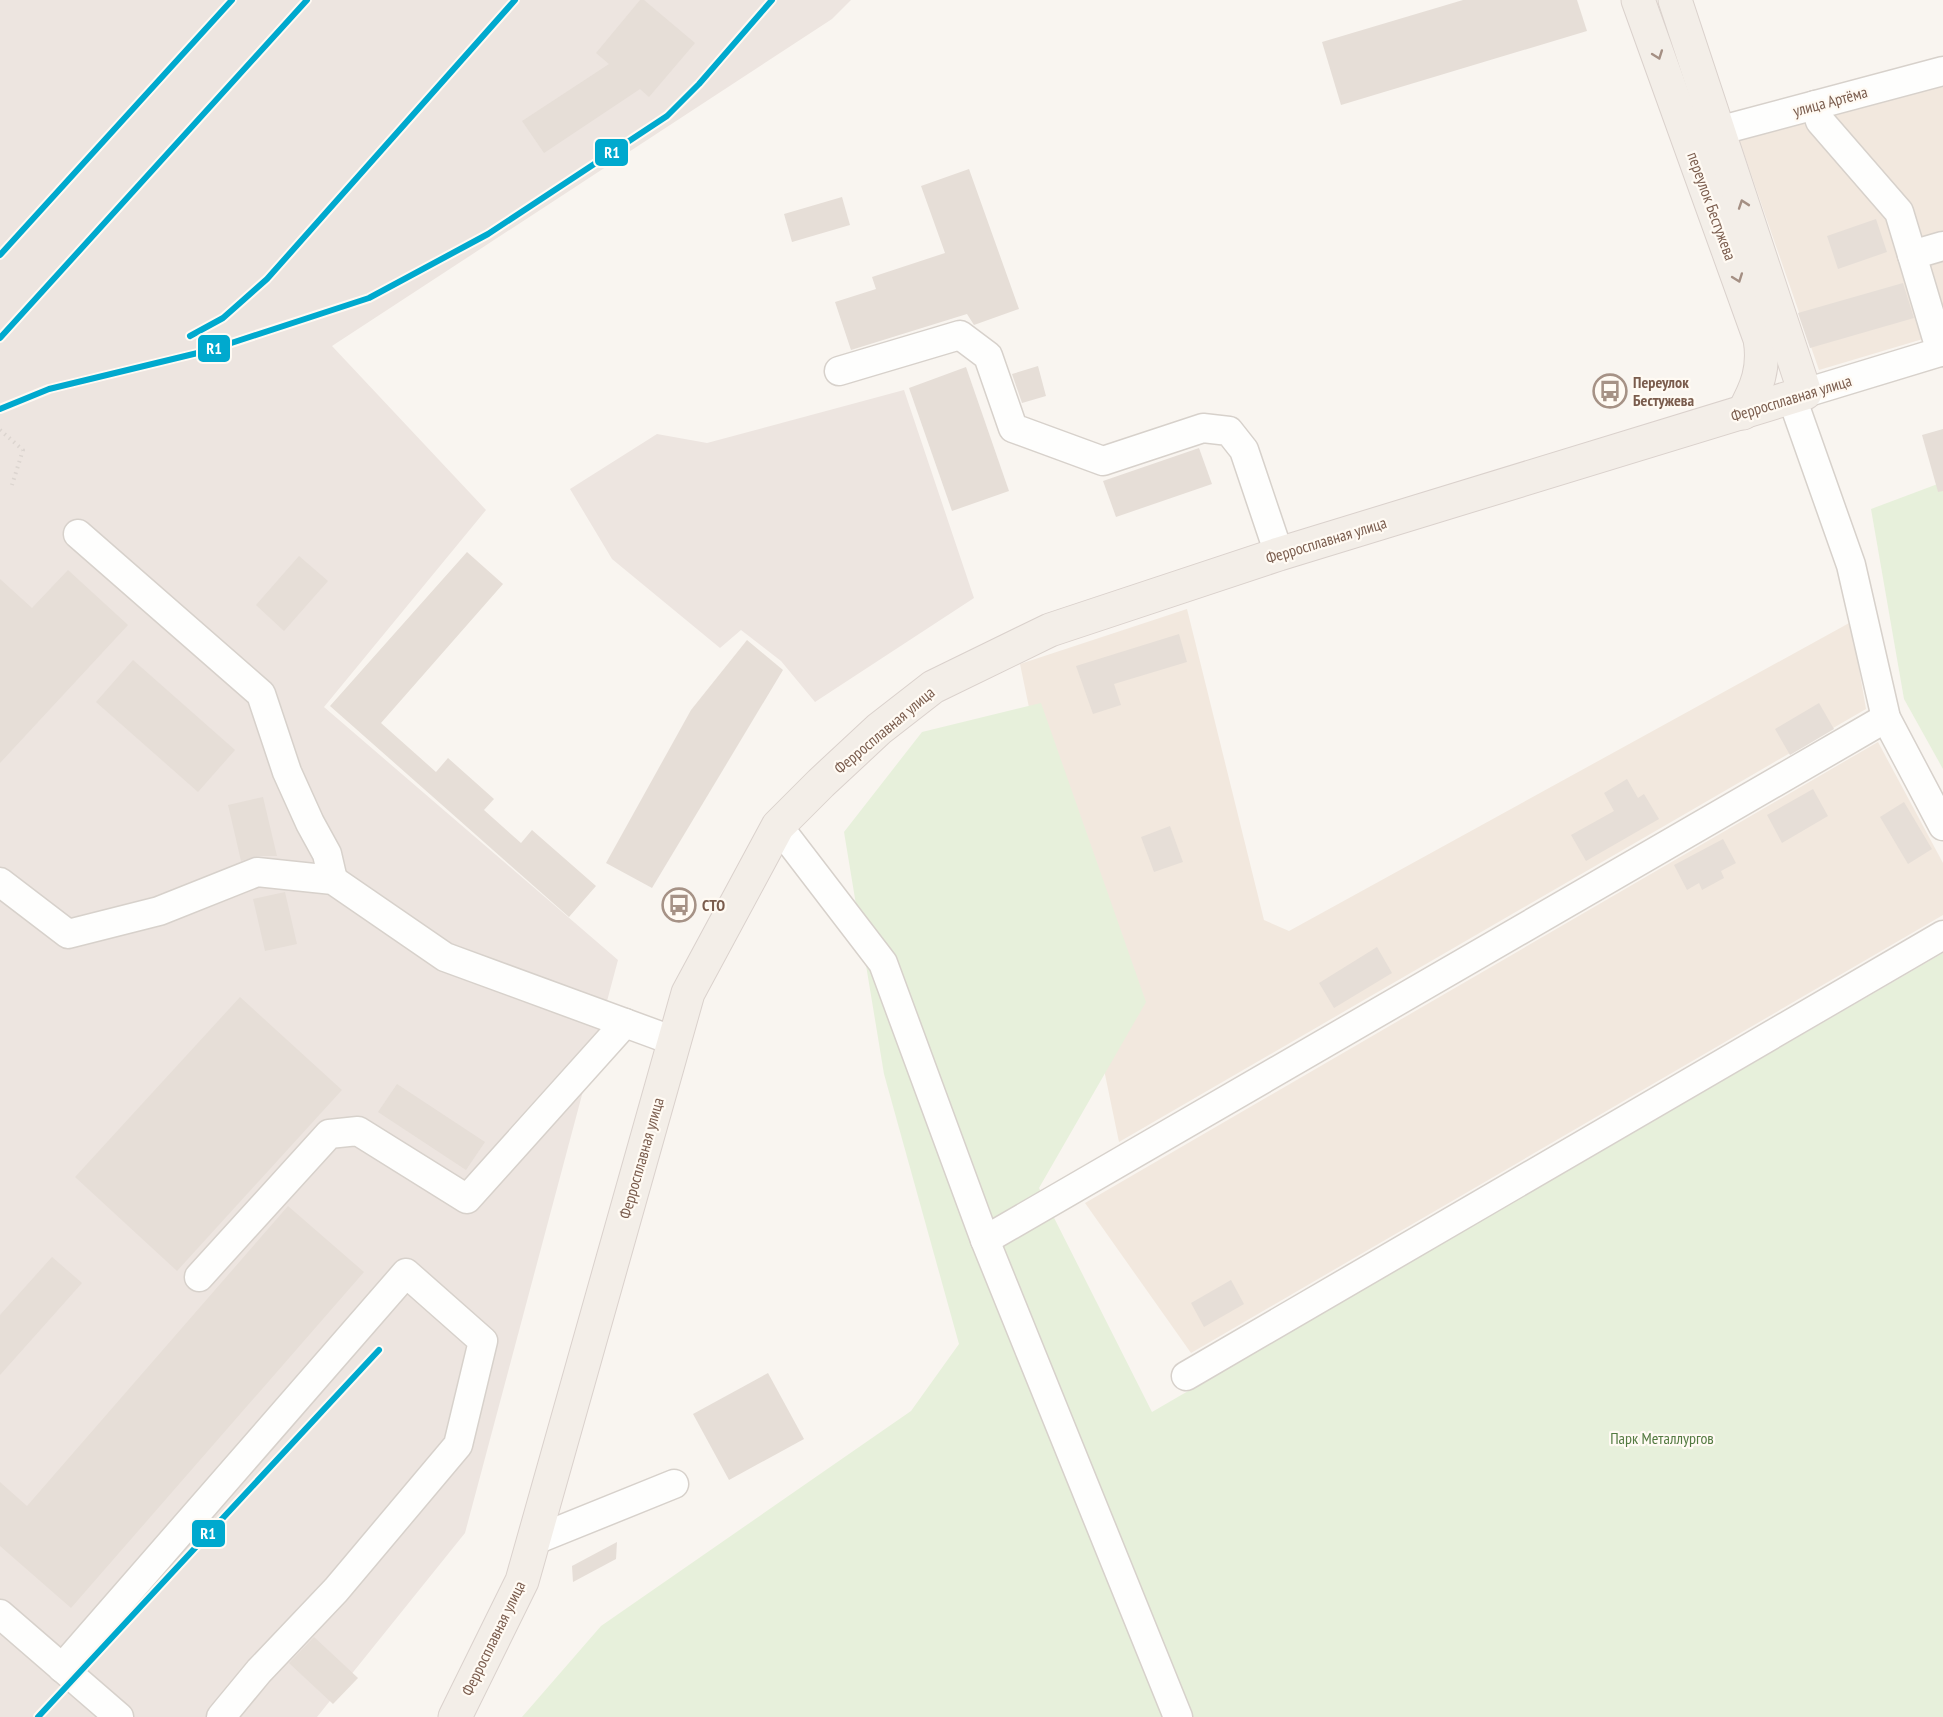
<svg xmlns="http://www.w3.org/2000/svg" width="1943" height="1717" font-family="'PT Sans Narrow',sans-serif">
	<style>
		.residential { fill: #f2e8de }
		.industrial { fill: #ede5e0 }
		.green { fill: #e7f0db }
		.building { fill: #e6ded7 }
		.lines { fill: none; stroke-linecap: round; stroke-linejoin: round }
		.minor-casing { stroke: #d7d1cb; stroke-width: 31 }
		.major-casing { stroke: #dad1cc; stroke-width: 35 }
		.path { stroke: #dcd5d0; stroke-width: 4; stroke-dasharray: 1.5 4.5; stroke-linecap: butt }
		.minor { stroke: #fefefd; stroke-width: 28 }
		.major { stroke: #f3eee8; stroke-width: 33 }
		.rail-1-casing { stroke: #fffaf3; stroke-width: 10 }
		.rail-1 { stroke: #00a9ce; stroke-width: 6 }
		.oneway { stroke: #a48f83 }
		.labels { text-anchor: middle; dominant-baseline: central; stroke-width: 4.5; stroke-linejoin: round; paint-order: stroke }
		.street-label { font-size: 16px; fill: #7a5c4d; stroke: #fffaf3 }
		.poi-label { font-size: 16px; font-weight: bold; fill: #7a5c4d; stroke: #fffaf3; text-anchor: start }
		.park-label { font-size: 16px; fill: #537a41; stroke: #fffaf3 }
		.line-badge { stroke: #fffaf3; stroke-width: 2 }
		.badge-label { font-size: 16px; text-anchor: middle; font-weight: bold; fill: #fff }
	</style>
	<rect width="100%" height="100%" fill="#f9f5f0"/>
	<g class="residential">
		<path d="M 1943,64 L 1943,333 L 1819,370 L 1734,125 Z"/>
		<path d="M 1187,609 L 1264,920 L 1289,931 L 1851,622 L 1866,709 L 1119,1142 L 1020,664 Z"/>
		<path d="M 1878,742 L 1943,863 L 1943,915 L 1191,1353 L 1085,1203 Z"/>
	</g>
	<g class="industrial">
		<path d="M 0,0 L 851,0 L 832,19 L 332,346 L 486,510 L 324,707 L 618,960 L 465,1533 L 317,1717 L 0,1717 Z"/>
		<path d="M 904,390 L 974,598 L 815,702 L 781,661 L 741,630 L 720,648 L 612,559 L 570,489 L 657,434 L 707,443 Z"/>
	</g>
	<g class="green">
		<path d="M 1943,482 L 1943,769 L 1904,699 L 1871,509 Z"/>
		<path d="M 1041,703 L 1146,1002 L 1039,1188 L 1152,1412 L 1943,953 L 1943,1717 L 522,1717 L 601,1626 L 911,1411 L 959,1344 L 884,1074 L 844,832 L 922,732 Z"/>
	</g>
	<g class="building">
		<path d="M 640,0 L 644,0 L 695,43 L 649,97 L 640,89 L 544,153 L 522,121 L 609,64 L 596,53 Z"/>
		<path d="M 1463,0 L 1577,0 L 1587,31 L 1341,105 L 1322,42 Z"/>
		<path d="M 969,169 L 1019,309 L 974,325 L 967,314 L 851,350 L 835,302 L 876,289 L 872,277 L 945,253 L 921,186 Z"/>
		<path d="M 842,197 L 850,225 L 792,242 L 784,214 Z"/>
		<path d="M 1876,219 L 1887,252 L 1838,269 L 1827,236 Z"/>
		<path d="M 1903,283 L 1914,318 L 1810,348 L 1798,313 Z"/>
		<path d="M 1038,366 L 1046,396 L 1022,403 L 1012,374 Z"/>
		<path d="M 966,367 L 1009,491 L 952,511 L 909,388 Z"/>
		<path d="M 1943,429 L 1943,491 L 1938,492 L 1922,435 Z"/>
		<path d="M 1199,448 L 1212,484 L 1116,517 L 1103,481 Z"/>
		<path d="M 467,552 L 503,584 L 381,723 L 436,772 L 448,758 L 494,799 L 484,810 L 521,843 L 532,830 L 596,886 L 569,917 L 330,706 Z"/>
		<path d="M 299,556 L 328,581 L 284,631 L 256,605 Z"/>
		<path d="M 68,570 L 128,625 L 0,763 L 0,579 L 32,608 Z"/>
		<path d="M 1179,634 L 1187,662 L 1114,684 L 1121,705 L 1093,714 L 1076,666 Z"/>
		<path d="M 747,640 L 783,670 L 652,888 L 606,863 L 691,710 Z"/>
		<path d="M 133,660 L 235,750 L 198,792 L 96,702 Z"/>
		<path d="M 1819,703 L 1834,729 L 1790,755 L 1775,729 Z"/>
		<path d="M 1627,779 L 1638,798 L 1644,794 L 1659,819 L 1586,861 L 1571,835 L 1614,811 L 1604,793 Z"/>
		<path d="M 1813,789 L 1828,816 L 1782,843 L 1767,815 Z"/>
		<path d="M 263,797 L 277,856 L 258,856 L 241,861 L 228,805 Z"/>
		<path d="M 1904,802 L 1932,849 L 1908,864 L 1880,817 Z"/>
		<path d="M 1170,826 L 1183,862 L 1154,872 L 1141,837 Z"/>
		<path d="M 1723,839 L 1736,863 L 1721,871 L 1724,878 L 1702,890 L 1699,883 L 1687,890 L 1674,865 Z"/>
		<path d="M 285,892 L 297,944 L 265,951 L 253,899 Z"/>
		<path d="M 1377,947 L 1392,973 L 1334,1008 L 1319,983 Z"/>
		<path d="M 240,997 L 342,1090 L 177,1271 L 75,1177 Z"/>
		<path d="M 397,1084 L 485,1142 L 466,1170 L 378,1112 Z"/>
		<path d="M 288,1206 L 364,1272 L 71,1608 L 0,1546 L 0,1482 L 27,1506 Z"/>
		<path d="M 52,1257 L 82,1283 L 0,1375 L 0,1315 Z"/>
		<path d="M 1231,1280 L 1244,1304 L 1204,1327 L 1191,1303 Z"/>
		<path d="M 768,1373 L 804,1439 L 729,1480 L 693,1414 Z"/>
		<path d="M 617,1542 L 616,1559 L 573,1582 L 572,1566 Z"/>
		<path d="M 314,1637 L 358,1678 L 333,1704 L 289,1663 Z"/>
	</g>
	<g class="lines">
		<defs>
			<g id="minor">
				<path d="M 1815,105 L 1820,121 L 1899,212 L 1912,255"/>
				<path d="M 1718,131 L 1943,71"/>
				<path d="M 1941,352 L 1912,255 L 1943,246"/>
				<path d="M 839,371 L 960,335 L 988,356 L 1013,428 L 1103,461 L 1203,428 L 1229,431 L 1244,450 L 1279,554"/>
				<path d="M 1805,393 L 1943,351"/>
				<path d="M 1792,398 L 1851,565 L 1886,718 L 1943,826"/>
				<path d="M 78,534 L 261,694 L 287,772 L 310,823 L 327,854 L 333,880"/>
				<path d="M 778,826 L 883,963 L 985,1240 L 1178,1717"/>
				<path d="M 0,882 L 68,934 L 159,911 L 257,872 L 333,880 L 445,957 L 674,1041"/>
				<path d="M 985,1240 L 1886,718"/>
				<path d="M 199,1277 L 329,1134 L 358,1131 L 467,1199 L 625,1023"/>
				<path d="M 1186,1376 L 1943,935"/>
				<path d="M 533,1541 L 674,1484"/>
				<path d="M 0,1614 L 119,1717"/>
				<path d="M 62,1668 L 406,1273 L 483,1341 L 458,1445 L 336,1590 L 259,1671 L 221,1717"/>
			</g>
			<g id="major">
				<path d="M 1638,0 L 1760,339 C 1765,368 1757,388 1743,413"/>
				<path d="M 455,1717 L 522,1581 L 688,993 L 778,826 L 821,783 L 879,729 L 933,687 L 1050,630 L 1279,554 L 1805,393 L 1675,0"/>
			</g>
		</defs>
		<use href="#minor" class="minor-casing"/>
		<use href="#major" class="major-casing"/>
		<path class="path" d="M 0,430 L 23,450 L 12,485"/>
		<use href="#minor" class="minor"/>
		<use href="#major" class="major"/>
		<defs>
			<g id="rail-1">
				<path d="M 0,255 L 232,0"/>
				<path d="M 190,336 L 223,318 L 267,279 L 515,0"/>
				<path d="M 0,338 L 307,0"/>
				<path d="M 0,409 L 49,389 L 210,350 L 369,298 L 488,234 L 667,116 L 699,84 L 772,0"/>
				<path d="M 38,1717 L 379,1350"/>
			</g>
		</defs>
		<use href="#rail-1" class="rail-1-casing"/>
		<use href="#rail-1" class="rail-1"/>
	</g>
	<defs><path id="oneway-chevron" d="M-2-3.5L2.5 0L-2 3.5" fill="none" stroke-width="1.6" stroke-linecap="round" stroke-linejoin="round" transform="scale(1.5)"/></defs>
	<g class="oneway">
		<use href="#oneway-chevron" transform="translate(1658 55) rotate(70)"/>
		<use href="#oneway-chevron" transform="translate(1743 204) rotate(-109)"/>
		<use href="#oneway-chevron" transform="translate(1738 278) rotate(70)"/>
	</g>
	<defs>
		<symbol id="bus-ring" viewBox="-11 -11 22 22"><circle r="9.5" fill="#fffaf3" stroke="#a69286" stroke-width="1.5"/><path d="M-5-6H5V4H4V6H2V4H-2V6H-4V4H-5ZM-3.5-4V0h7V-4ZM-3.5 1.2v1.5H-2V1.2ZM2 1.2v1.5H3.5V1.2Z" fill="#a69286"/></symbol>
	</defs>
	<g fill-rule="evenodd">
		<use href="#bus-ring" x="1591" y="372" width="38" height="38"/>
		<use href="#bus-ring" x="660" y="886" width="38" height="38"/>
	</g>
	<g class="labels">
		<g class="street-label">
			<text transform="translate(1830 101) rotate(-15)">улица Артёма</text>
			<text transform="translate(1712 206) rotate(70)">переулок Бестужева</text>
			<text transform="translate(1791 398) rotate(-17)">Ферросплавная улица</text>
			<text transform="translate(1326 540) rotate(-17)">Ферросплавная улица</text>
			<text transform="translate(884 730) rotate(-40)">Ферросплавная улица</text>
			<text transform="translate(641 1158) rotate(-74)">Ферросплавная улица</text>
			<text transform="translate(493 1638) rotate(-64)">Ферросплавная улица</text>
		</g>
		<g class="poi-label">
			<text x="1633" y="382">Переулок<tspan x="1633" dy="18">Бестужева</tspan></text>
			<text x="702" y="905">СТО</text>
		</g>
		<g class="park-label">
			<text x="1662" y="1438">Парк Металлургов</text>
		</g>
	</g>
	<g class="line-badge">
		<rect x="594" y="138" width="35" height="29" rx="6" fill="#00a9ce"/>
		<rect x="197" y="334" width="34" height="29" rx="6" fill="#00a9ce"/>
		<rect x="191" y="1519" width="35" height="29" rx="6" fill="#00a9ce"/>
	</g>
	<g class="badge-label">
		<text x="612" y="158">R1</text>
		<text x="214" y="354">R1</text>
		<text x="208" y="1539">R1</text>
	</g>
</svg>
